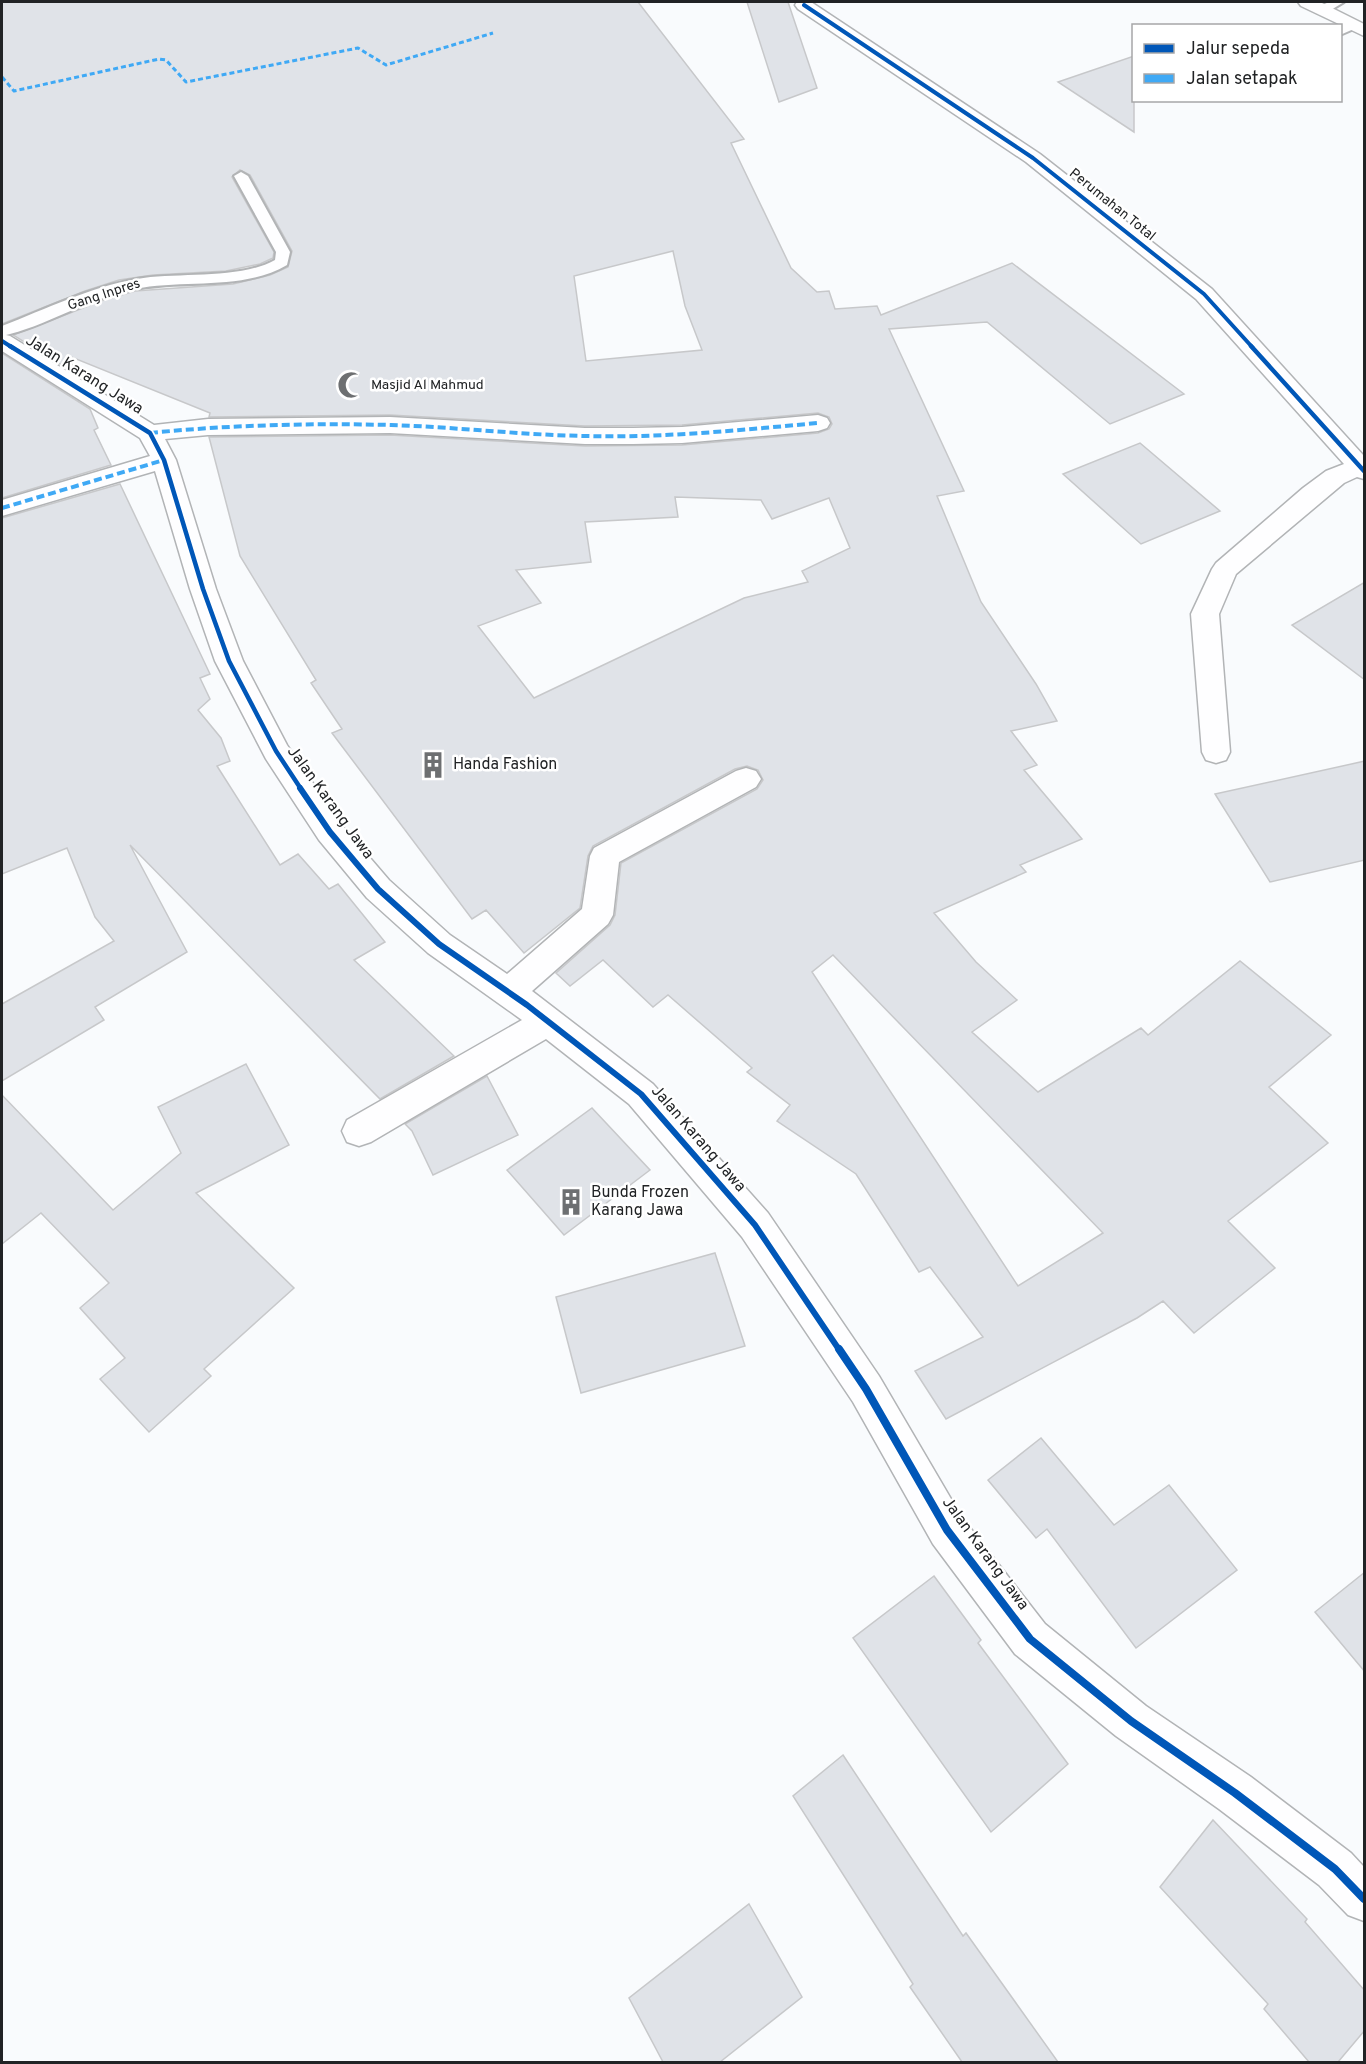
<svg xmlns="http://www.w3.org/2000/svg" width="1366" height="2064" font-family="Overpass,sans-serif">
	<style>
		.building { fill: #e0e3e8; stroke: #c7c8ca; stroke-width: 1.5; fill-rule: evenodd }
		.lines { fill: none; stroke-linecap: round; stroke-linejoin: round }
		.service-casing { stroke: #b2b4b6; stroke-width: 4 }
		.minor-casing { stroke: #b2b4b6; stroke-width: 3 }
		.service { fill: #fefeff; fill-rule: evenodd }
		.minor { fill: #fefeff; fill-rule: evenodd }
		.quiet-far1 { stroke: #3fa9f5; stroke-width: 3; stroke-dasharray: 5 3; stroke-linecap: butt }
		.quiet { stroke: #3fa9f5; stroke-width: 4; stroke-dasharray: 8 4; stroke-linecap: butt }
		.cycleway-far3-casing { stroke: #fff; stroke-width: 6 }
		.cycleway-far2-casing { stroke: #fff; stroke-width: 8 }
		.cycleway-far1-casing { stroke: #fff; stroke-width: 10 }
		.cycleway-casing { stroke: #fff; stroke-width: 11 }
		.cycleway-far3 { stroke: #0057b8; stroke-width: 4 }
		.cycleway-far2 { stroke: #0057b8; stroke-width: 4.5 }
		.cycleway-far1 { stroke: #0057b8; stroke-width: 6 }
		.cycleway { stroke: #0057b8; stroke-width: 8 }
		.labels { text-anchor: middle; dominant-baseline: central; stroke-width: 5; stroke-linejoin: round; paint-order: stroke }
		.far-street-label { font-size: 14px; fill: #212325; stroke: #fff }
		.far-poi-label { font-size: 14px; fill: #212325; stroke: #fff; text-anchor: start }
		.street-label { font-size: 16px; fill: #212325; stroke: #fff }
		.poi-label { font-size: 16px; fill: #212325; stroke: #fff; text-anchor: start }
	</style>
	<rect width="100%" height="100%" fill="#f9fbfd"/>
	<g class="building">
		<path d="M 2,2 L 638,2 L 744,139 L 731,143 L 791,268 L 817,292 L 829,291 L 835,309 L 877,306 L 881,315 L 1012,263 L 1184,394 L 1110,424 L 987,322 L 889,329 L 964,491 L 937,496 L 981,602 L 1036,684 L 1057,721 L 1011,731 L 1037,765 L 1024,770 L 1082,839 L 1020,865 L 1026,872 L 934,913 L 976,962 L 1017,1000 L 972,1032 L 1038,1092 L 1141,1028 L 1148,1035 L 1240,961 L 1331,1035 L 1269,1087 L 1328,1143 L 1228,1221 L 1275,1268 L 1194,1333 L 1163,1301 L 1137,1318 L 946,1419 L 915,1371 L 983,1337 L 930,1267 L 919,1272 L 856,1174 L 777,1121 L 790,1105 L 747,1072 L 752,1068 L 668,995 L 653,1007 L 603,960 L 570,986 L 556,973 L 610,925 L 615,915 L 621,863 L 757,789 L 763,780 L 758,770 L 747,766 L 735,769 L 593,846 L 588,856 L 580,908 L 524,953 L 486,910 L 472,919 L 332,733 L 342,729 L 311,683 L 316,680 L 240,556 L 209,437 L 390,435 L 585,446 L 682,445 L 818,433 L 829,429 L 832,424 L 829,417 L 818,413 L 682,425 L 585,426 L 390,415 L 209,417 L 210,413 L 69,356 L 76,374 L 13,335 L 101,301 L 135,291 L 233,284 L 270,275 L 288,267 L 292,251 L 250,175 L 240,170 L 232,177 L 274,252 L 273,258 L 260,264 L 226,271 L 153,275 L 119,280 L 85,291 L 2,324 ZM 673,251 L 685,306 L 702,350 L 586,361 L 574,276 ZM 675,497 L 761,500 L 772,519 L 829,498 L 850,548 L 802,571 L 808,582 L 744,598 L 534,698 L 478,626 L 541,603 L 516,570 L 591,562 L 585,522 L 678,517 ZM 833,955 L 1103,1233 L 1018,1286 L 812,972 Z"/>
		<path d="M 747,2 L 788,2 L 817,88 L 779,102 Z"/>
		<path d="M 1134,56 L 1134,132 L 1058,82 Z"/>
		<path d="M 2,353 L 90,409 L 98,428 L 94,430 L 111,465 L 2,498 Z"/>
		<path d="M 1140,443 L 1220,511 L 1141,544 L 1063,474 Z"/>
		<path d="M 120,484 L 210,674 L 200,678 L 210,699 L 198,710 L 221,738 L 230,761 L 217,766 L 280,865 L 298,854 L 329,889 L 338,884 L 385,942 L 354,960 L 454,1056 L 380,1099 L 130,845 L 187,952 L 95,1007 L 104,1020 L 2,1081 L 2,1004 L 114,941 L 95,917 L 67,848 L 2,874 L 2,518 Z"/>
		<path d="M 1365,582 L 1365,680 L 1292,625 Z"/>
		<path d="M 1365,761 L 1365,860 L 1270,882 L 1215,794 Z"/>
		<path d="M 246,1064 L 289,1145 L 196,1193 L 294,1288 L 204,1369 L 211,1376 L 149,1432 L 100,1379 L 125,1358 L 80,1308 L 109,1283 L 41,1213 L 2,1244 L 2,1095 L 113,1210 L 181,1153 L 158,1107 Z"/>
		<path d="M 487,1076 L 518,1135 L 433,1175 L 412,1131 L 405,1124 Z"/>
		<path d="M 592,1108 L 650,1170 L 564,1235 L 507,1170 Z"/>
		<path d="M 715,1253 L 745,1346 L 581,1393 L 556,1297 Z"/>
		<path d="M 1041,1438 L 1114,1525 L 1169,1485 L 1237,1570 L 1136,1648 L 1047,1529 L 1036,1538 L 988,1480 Z"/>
		<path d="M 1365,1572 L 1365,1672 L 1315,1612 Z"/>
		<path d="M 934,1576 L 981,1640 L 978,1643 L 1068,1764 L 991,1832 L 853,1638 Z"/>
		<path d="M 843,1755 L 963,1936 L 966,1933 L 1058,2062 L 962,2062 L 910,1987 L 913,1984 L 793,1796 Z"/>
		<path d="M 1213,1820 L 1307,1919 L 1305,1922 L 1365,1991 L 1365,2030 L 1338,2062 L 1309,2062 L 1264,2009 L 1268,2004 L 1160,1887 Z"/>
		<path d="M 749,1904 L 802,1997 L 720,2062 L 663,2062 L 629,1998 Z"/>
	</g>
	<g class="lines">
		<defs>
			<g id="service">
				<path d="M 1329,2 L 1344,2 L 1326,13 L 1318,13 L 1318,7 Z"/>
				<path d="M 1352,21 L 1356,22 L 1356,28 L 1340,35 L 1340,26 Z"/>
				<path d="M 241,172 L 248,176 L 290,252 L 287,265 C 243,291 184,279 135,289 C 88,298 45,327 2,336 L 2,326 C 46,309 90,287 137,279 C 178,272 239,280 275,260 L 276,252 L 234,176 Z"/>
			</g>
			<g id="minor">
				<path d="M 797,2 L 811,2 L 1040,154 L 1212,289 L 1364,456 L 1364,479 L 1357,477 L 1344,483 L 1236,574 L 1219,614 L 1230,752 L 1226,760 L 1216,763 L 1206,760 L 1202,752 L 1191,614 L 1212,569 L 1216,563 L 1303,488 L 1326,471 L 1344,464 L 1196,299 L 1026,162 L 798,9 L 795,5 Z"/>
				<path d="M 1298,2 L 1320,2 L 1364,24 L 1364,36 L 1301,6 Z"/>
				<path d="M 2,334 L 10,336 L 154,425 L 208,419 L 390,417 L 585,428 L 633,428 L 682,427 L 818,415 L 827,418 L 830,423 L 827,428 L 818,431 L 682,443 L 633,444 L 585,444 L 390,433 L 208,435 L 165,439 L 176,460 L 216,589 L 243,661 L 287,745 L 341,824 L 389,880 L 450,935 L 507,974 L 582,909 L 590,856 L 594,848 L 736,771 L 746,768 L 756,771 L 761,779 L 756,787 L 619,862 L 613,915 L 608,924 L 532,991 L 653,1084 L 768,1213 L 879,1376 L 961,1516 L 1045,1624 L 1146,1706 L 1251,1777 L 1351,1853 L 1364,1867 L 1364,1921 L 1348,1915 L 1319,1885 L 1219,1809 L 1116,1736 L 1015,1654 L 933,1544 L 853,1402 L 742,1237 L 629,1104 L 546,1039 L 371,1142 L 359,1146 L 347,1142 L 342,1131 L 347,1120 L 522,1020 L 428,953 L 367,898 L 319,840 L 266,759 L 215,661 L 190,589 L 155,471 L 2,516 L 2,500 L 150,456 L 140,438 L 2,351 Z"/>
			</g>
		</defs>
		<use href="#service" class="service-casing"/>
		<use href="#minor" class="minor-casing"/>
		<use href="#service" class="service"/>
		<use href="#minor" class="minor"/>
		<path class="quiet-far1" d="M 2,77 L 14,91 L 159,59 L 166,60 L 186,82 L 358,48 L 386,65 L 493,33"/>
		<g class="quiet">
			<path d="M 150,433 C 229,425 311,423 391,425 C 456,427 521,435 586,436 C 664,438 741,430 818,423"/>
			<path d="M 2,508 L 164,460"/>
		</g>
		<defs>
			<g id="cycleway-far3">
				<path d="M 804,5 L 1033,158 L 1204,294 L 1253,348"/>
				<path d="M 2,341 L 13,348"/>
			</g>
			<g id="cycleway-far2">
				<path d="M 10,346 L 150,433 L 164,460 L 203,589 L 229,661 L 276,751 L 301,789"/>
				<path d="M 1251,346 L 1364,471"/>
			</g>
			<path id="cycleway-far1" d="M 300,788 L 330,832 L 378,889 L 439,944 L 527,1005 L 641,1094 L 755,1225 L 840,1351"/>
			<path id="cycleway" d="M 839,1349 L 866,1389 L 947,1530 L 1030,1639 L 1131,1721 L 1235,1793 L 1335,1869 L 1364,1899"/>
		</defs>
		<use href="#cycleway-far3" class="cycleway-far3-casing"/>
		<use href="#cycleway-far2" class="cycleway-far2-casing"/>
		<use href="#cycleway-far1" class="cycleway-far1-casing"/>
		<use href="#cycleway" class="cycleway-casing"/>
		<use href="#cycleway-far3" class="cycleway-far3"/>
		<use href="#cycleway-far2" class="cycleway-far2"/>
		<use href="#cycleway-far1" class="cycleway-far1"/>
		<use href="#cycleway" class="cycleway"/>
	</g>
	<defs>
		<symbol id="mosque-bare" viewBox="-9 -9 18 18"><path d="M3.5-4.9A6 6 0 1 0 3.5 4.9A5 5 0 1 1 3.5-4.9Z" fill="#6d6f71" stroke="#fff" stroke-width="2.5" paint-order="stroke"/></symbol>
		<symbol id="building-bare" viewBox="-9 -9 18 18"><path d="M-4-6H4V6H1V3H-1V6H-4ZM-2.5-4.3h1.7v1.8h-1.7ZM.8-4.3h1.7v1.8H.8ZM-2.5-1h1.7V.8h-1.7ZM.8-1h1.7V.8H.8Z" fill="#6d6f71" stroke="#fff" stroke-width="2.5" paint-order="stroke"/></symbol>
	</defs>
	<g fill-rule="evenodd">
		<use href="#mosque-bare" x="332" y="366" width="38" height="38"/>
		<use href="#building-bare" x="414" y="746" width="38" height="38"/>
		<use href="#building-bare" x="552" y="1183" width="38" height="38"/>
	</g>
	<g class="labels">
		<g class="far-street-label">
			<text transform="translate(1112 205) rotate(39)">Perumahan Total</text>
			<text transform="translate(104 295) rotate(-18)">Gang Inpres</text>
		</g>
		<g class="far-poi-label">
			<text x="371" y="385">Masjid Al Mahmud</text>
		</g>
		<g class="street-label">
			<text transform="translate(84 375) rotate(32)">Jalan Karang Jawa</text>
			<text transform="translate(330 803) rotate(54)">Jalan Karang Jawa</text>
			<text transform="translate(698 1139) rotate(49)">Jalan Karang Jawa</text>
			<text transform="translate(985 1554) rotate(54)">Jalan Karang Jawa</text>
		</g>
		<g class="poi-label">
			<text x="453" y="765">Handa Fashion</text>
			<text x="591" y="1193">Bunda Frozen<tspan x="591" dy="18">Karang Jawa</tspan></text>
		</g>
	</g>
	<rect width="1366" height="2064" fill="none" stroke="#212325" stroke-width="6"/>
	<rect x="1132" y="24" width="210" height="78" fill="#ffffff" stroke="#a6a7a8" stroke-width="1.5"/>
	<rect x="1144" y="44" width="30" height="9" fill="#0057b8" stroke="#a6a7a8" stroke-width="1.5"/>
	<text x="1186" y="54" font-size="18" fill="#212325">Jalur sepeda</text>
	<rect x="1144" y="74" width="30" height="9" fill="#3fa9f5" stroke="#a6a7a8" stroke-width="1.5"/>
	<text x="1186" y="84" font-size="18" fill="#212325">Jalan setapak</text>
</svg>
